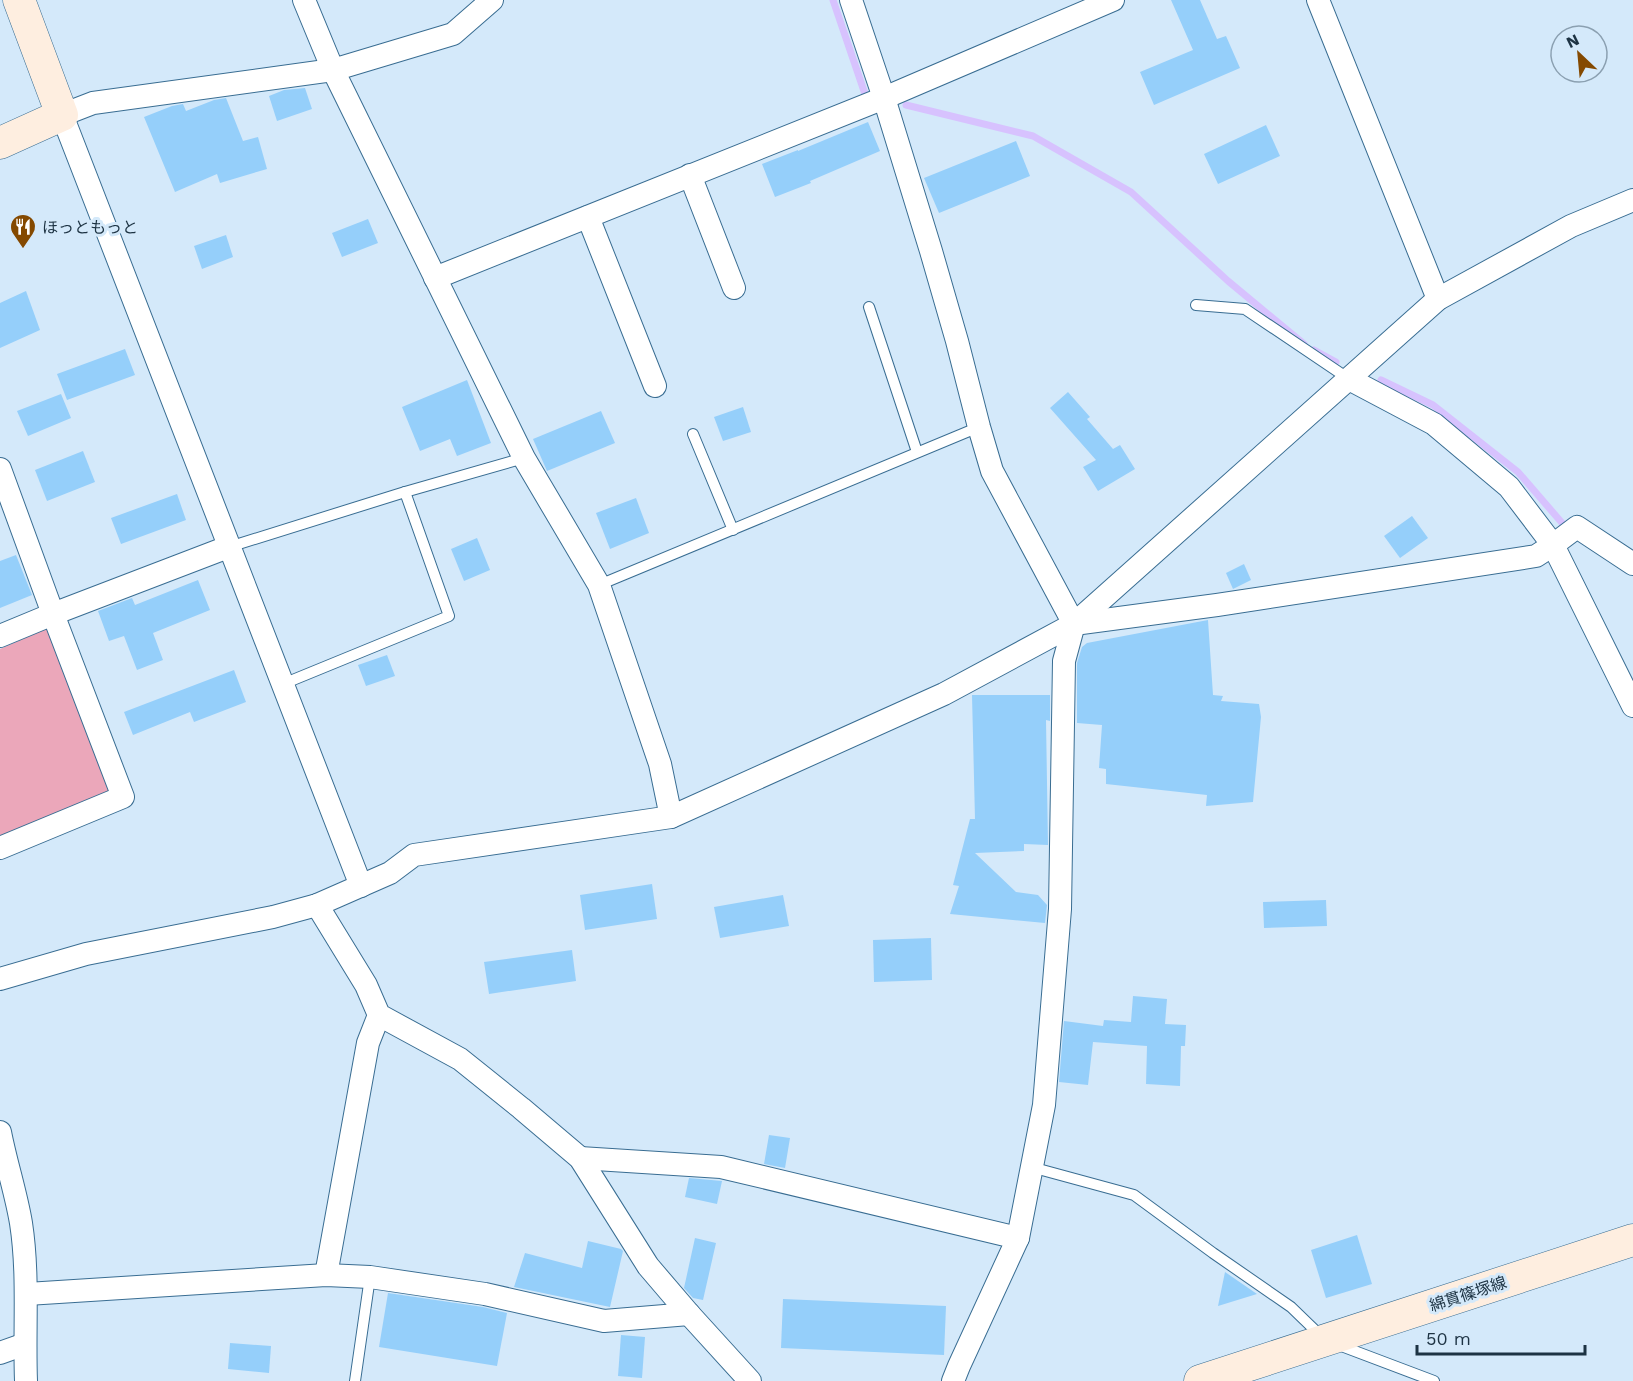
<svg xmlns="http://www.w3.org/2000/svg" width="1633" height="1381" font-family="'Work Sans','Noto Sans JP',sans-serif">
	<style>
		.green { fill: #eba7ba }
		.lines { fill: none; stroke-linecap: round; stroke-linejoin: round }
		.stream { stroke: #d7c2fe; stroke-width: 7 }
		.building { fill: #95cffa }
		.lane-casing { stroke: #396d92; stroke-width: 12 }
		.street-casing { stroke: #396d92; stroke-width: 24 }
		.secondary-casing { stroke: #396d92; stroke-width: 33 }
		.lane { stroke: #fff; stroke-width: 10 }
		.street { stroke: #fff; stroke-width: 22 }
		.secondary { stroke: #feeee0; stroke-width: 32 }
		.labels { text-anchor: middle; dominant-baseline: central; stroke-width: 6; stroke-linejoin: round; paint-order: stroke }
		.poi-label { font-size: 16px; fill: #1d3343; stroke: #d4e9fa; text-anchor: start }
		.street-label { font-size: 16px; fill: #1d3343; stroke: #d4e9fa }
	</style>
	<rect width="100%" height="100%" fill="#d4e9fa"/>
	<path class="green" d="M 50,627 L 111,798 L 0,841 L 0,649 Z"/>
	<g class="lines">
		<g class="stream">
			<path d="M 833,0 L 866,97"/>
			<path d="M 906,105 L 1033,136 L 1131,192 L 1228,281 L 1304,344"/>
			<path d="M 1314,350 L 1336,362"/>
			<path d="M 1381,380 L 1433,405 L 1518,472 L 1569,531"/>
		</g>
	</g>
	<g class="building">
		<path d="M 1171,0 L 1200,0 L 1217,39 L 1226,36 L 1240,68 L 1154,105 L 1140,72 L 1193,50 Z"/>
		<path d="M 305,88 L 312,109 L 277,121 L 269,96 L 284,90 Z"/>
		<path d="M 226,98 L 243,141 L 258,137 L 267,169 L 220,183 L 217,174 L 175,192 L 144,117 L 172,106 L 183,104 L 186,111 L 214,100 Z"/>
		<path d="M 868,122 L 880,151 L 810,181 L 811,183 L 775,197 L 762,164 L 798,150 L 798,151 Z"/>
		<path d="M 1266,125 L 1280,156 L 1218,184 L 1204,154 Z"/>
		<path d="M 1016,141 L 1030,176 L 939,213 L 924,178 Z"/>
		<path d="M 368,219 L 378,243 L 342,257 L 332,233 Z"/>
		<path d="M 226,235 L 233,257 L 202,269 L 194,246 Z"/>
		<path d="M 26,291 L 40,330 L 0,348 L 0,303 Z"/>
		<path d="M 125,349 L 135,375 L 67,400 L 57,374 Z"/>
		<path d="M 467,380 L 491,443 L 457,456 L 450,439 L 420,451 L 402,407 Z"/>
		<path d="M 1068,392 L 1090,417 L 1087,419 L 1113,449 L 1120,445 L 1135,469 L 1098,491 L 1083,467 L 1096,460 L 1050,408 Z"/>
		<path d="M 61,394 L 71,418 L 28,436 L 17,411 Z"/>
		<path d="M 743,407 L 751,432 L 723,441 L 714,417 Z"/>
		<path d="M 601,411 L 615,443 L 547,471 L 533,439 Z"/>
		<path d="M 83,451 L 95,482 L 47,501 L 35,470 Z"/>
		<path d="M 177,494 L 186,520 L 121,544 L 111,518 Z"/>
		<path d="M 636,498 L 649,533 L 610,549 L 596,513 Z"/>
		<path d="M 1412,516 L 1428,538 L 1400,558 L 1384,536 Z"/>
		<path d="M 477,538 L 490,570 L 464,581 L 451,549 Z"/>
		<path d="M 16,555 L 32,595 L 0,608 L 0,561 Z"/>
		<path d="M 1244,564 L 1251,580 L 1233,589 L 1226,573 Z"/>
		<path d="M 198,580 L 210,610 L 153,633 L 163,660 L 137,670 L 124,636 L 109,641 L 98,611 L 132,598 L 135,605 Z"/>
		<path d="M 1208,620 L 1213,695 L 1223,696 L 1221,701 L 1259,704 L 1261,717 L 1253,802 L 1206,806 L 1207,795 L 1106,784 L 1106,769 L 1099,768 L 1102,725 L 1077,723 L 1077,663 L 1082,647 L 1087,643 Z"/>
		<path d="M 387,655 L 395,676 L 366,686 L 358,665 Z"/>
		<path d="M 234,670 L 246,702 L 194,722 L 190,712 L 133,735 L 124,712 Z"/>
		<path d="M 972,695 L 1050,695 L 1050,721 L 1046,720 L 1048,845 L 1024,844 L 1024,851 L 975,853 L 1016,892 L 1038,895 L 1047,905 L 1045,923 L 950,914 L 959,886 L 953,885 L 970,819 L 975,819 Z"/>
		<path d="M 652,884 L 657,919 L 585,930 L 580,895 Z"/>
		<path d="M 783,895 L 789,926 L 720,938 L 714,907 Z"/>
		<path d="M 1326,900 L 1327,926 L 1264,928 L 1263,902 Z"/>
		<path d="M 931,938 L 932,980 L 874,982 L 873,940 Z"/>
		<path d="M 572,950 L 576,981 L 489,994 L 484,962 Z"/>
		<path d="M 1133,996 L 1167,999 L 1165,1024 L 1186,1025 L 1185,1046 L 1181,1046 L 1180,1086 L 1146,1084 L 1147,1046 L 1093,1042 L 1088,1085 L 1059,1082 L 1064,1021 L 1103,1026 L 1104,1020 L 1131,1022 Z"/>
		<path d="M 769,1135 L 790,1138 L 785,1168 L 764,1164 Z"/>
		<path d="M 689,1178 L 722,1181 L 717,1204 L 685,1197 Z"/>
		<path d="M 1357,1235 L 1372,1284 L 1326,1298 L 1311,1250 Z"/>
		<path d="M 695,1238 L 716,1243 L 703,1300 L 693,1298 L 684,1288 Z"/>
		<path d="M 588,1241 L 621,1249 L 623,1251 L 610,1307 L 514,1287 L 525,1253 L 582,1268 Z"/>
		<path d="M 1225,1272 L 1257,1294 L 1218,1306 Z"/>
		<path d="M 388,1293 L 483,1307 L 507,1313 L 497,1366 L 379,1347 Z"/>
		<path d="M 783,1299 L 946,1306 L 944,1355 L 781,1348 Z"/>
		<path d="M 621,1335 L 645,1337 L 642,1378 L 618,1376 Z"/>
		<path d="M 230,1343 L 271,1346 L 269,1373 L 228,1369 Z"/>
	</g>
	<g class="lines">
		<defs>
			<g id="lane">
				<path d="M 1196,305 L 1245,309 L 1349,379"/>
				<path d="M 869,307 L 917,452"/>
				<path d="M 693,434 L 733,530"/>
				<path d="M 229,547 L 405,492 L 524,458"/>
				<path d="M 599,585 L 979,427"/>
				<path d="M 283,684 L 449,616 L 405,492"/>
				<path d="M 1031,1167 L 1134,1195 L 1213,1253 L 1291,1307 L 1322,1337"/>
				<path d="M 1336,1344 L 1434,1381"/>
				<path d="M 355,1381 L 370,1277"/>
			</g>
			<g id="street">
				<path d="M 304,0 L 333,70 L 524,458 L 599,585 L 660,764 L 671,817"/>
				<path d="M 851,0 L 884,98 L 931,251 L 957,341 L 979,427 L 992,471 L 1074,624 L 1064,661 L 1060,909 L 1044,1105 L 1018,1238 L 959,1366 L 953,1381"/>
				<path d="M 1318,0 L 1438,299"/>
				<path d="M 690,175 L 734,288"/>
				<path d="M 588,217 L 655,386"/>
				<path d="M 435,278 L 884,98 L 1113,0"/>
				<path d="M 1349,379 L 1434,424 L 1509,487 L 1553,545 L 1633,706"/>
				<path d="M 0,469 L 53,614 L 123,797 L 0,848"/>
				<path d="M 1074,624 L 1217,605 L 1536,556 L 1553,545 L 1577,527 L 1633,564"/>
				<path d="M 0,636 L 53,614 L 228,547"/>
				<path d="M 361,886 L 62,115 L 93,103 L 333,70 L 453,34 L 492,0"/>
				<path d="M 317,905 L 366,985 L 379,1015 L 460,1059 L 521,1108 L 580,1158 L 648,1266 L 689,1314 L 750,1381"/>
				<path d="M 0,979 L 86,954 L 273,917 L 317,905 L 390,873 L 414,855 L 671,817 L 944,694 L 1074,624 L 1438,299 L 1571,226 L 1633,200"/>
				<path d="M 0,1132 C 6,1163 16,1193 21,1223 C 29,1275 24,1328 26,1381"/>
				<path d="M 580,1158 L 721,1167 L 1018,1238"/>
				<path d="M 326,1275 L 368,1043 L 379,1015"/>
				<path d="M 27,1294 L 326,1275 L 370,1277 L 485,1294 L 604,1321 L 689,1314"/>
				<path d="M 0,1353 L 25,1344"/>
			</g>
			<g id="secondary">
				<path d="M 0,143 L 62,115 L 19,0"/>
				<path d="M 1200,1381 L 1633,1240"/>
			</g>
		</defs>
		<use href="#lane" class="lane-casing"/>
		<use href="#street" class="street-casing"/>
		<use href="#secondary" class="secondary-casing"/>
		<use href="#lane" class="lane"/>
		<use href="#street" class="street"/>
		<use href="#secondary" class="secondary"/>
	</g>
	<defs>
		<symbol id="restaurant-pin" viewBox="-11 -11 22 30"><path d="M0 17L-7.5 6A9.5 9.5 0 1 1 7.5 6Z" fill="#844900" stroke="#d4e9fa"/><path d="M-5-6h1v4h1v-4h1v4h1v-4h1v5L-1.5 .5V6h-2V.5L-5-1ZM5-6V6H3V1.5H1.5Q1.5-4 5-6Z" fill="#fff"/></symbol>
	</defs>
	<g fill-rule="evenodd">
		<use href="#restaurant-pin" x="8" y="212" width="30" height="40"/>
	</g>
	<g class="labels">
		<g class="poi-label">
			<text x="42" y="227">ほっともっと</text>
		</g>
		<g class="street-label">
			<text transform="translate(1468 1294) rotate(-18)">綿貫篠塚線</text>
		</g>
	</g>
	<g transform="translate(1579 54) rotate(334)"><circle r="28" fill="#d4e9fa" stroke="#8ba0b1" stroke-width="1.5"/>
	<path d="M0-4.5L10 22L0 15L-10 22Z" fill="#844900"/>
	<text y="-9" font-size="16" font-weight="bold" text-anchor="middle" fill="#1d3343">N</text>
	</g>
	<path d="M1417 1345v9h168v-9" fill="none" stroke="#1d3343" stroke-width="3"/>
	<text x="1426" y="1345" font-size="18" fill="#1d3343" stroke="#d4e9fa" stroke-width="4.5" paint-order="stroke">50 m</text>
</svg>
